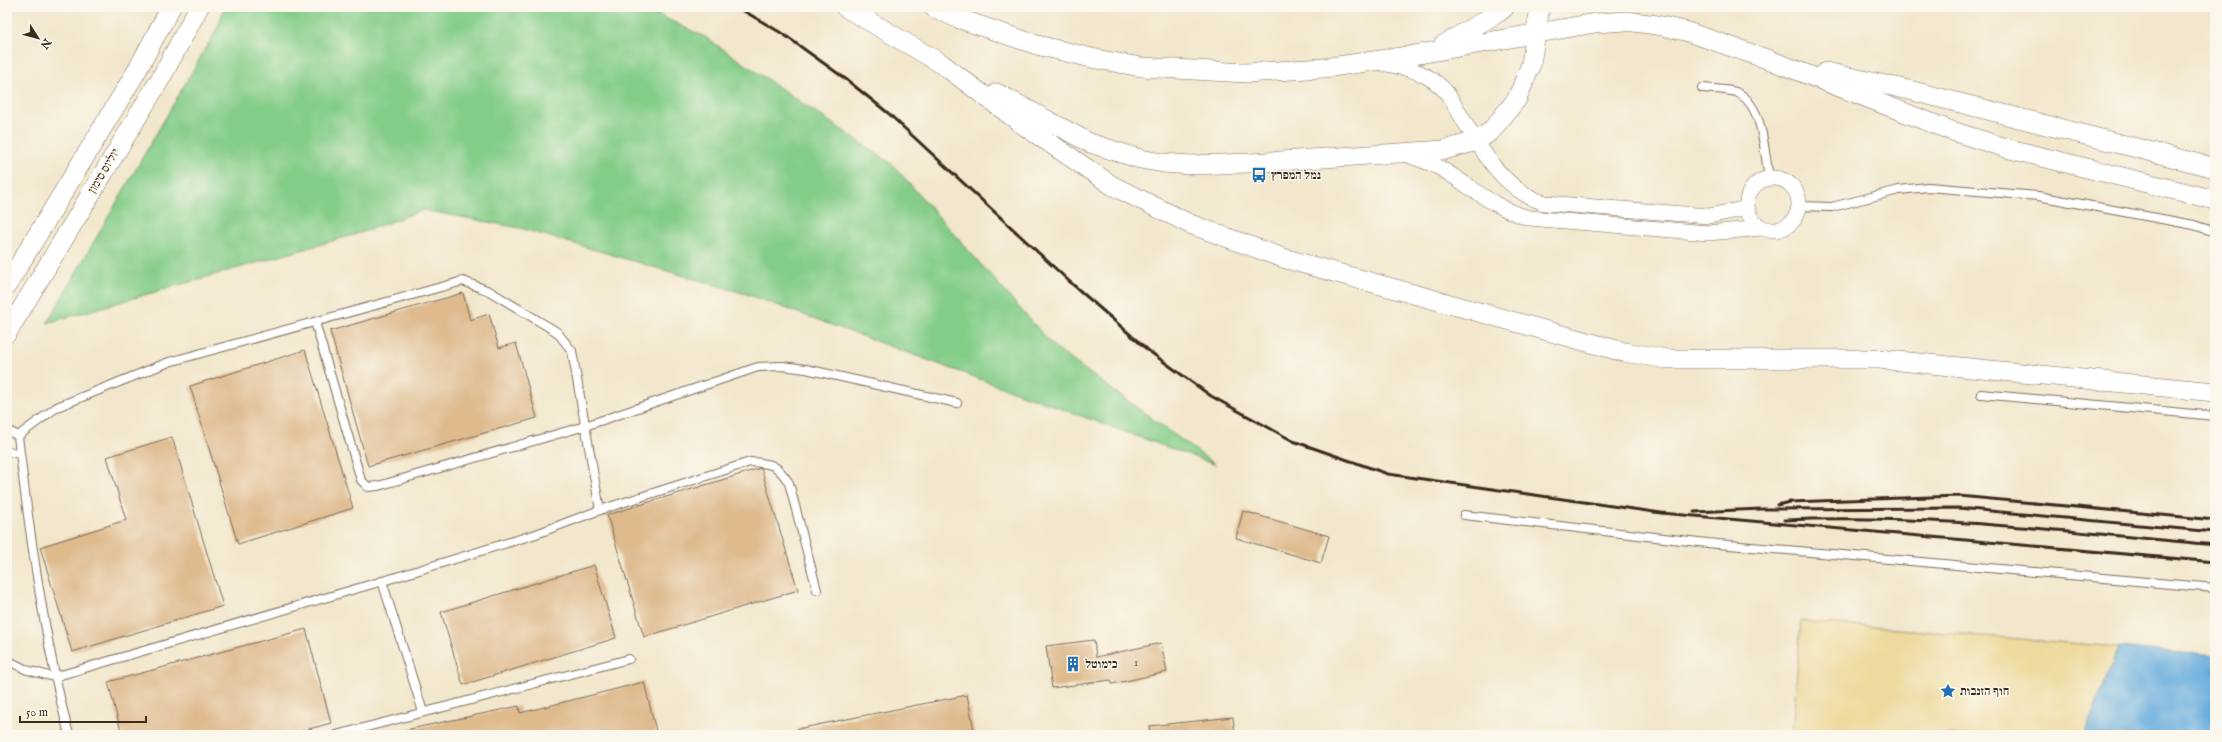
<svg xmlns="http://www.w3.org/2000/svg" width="2222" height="742" font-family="'IM FELL English','Frank Ruhl Libre',serif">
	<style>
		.green { fill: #84cd89; stroke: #607c54 }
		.sand { fill: #eeda9e; stroke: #94825e }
		.water { fill: #69adde; stroke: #526c7e }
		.building { fill: #deba8d }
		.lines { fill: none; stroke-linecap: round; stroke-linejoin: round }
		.service-casing { stroke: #7b6c5b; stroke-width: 10 }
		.minor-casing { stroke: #7b6c5b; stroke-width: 16 }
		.tertiary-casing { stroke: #7b6c5b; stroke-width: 20 }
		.service { stroke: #fff; stroke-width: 8 }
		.minor { stroke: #fff; stroke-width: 15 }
		.tertiary { stroke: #fff; stroke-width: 19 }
		.rail { stroke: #3b2a1e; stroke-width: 3 }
		.labels { text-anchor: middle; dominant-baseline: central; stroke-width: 3; stroke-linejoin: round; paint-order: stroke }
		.number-label { font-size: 10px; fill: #644e3a }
		.street-label { font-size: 12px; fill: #3b2a1e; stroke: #fbf7ec }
		.poi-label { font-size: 12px; font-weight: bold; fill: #3b2a1e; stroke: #fbf7ec; text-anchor: start }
	</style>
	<rect width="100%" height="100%" fill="#fbf7ec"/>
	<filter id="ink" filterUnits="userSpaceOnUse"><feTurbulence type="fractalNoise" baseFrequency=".025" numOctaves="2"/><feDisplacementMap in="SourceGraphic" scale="8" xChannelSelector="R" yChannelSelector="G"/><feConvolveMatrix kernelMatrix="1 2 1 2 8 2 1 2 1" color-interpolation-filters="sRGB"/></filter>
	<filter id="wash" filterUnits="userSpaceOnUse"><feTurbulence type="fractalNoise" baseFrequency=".012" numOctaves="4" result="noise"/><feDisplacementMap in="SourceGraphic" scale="16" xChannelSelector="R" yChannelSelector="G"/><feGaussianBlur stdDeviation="0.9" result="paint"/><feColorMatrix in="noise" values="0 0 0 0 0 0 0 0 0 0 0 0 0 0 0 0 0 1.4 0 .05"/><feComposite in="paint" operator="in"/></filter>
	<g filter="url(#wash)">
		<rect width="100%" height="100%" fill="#f2e7cc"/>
		<path class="green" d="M 224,7 L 642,7 L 705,37 L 892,164 L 1055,348 L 1216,465 L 749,295 L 520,228 L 423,210 L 360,233 L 47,323 L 219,25 Z"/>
		<path class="sand" d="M 1801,621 L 2118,647 L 2085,735 L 1792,735 Z"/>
		<path class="water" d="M 2118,647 L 2215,656 L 2215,735 L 2085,735 Z"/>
		<g id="blocks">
			<g class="building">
				<path d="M 463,293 L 470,320 L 489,314 L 499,348 L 516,343 L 537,418 L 368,466 L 330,331 Z"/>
				<path d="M 305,350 L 353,508 L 238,544 L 190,386 Z"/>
				<path d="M 172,437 L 223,606 L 72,652 L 40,547 L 126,520 L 107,457 Z"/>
				<path d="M 761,468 L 798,590 L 644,637 L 607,515 Z"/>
				<path d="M 1243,511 L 1329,536 L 1321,563 L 1236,538 Z"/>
				<path d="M 594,565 L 616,638 L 463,685 L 441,612 Z"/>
				<path d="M 306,629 L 331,723 L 287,735 L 122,735 L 108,682 Z"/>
				<path d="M 1094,640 L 1096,657 L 1161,643 L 1167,672 L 1112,684 L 1111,680 L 1052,688 L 1046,646 Z"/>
				<path d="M 644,682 L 657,735 L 411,735 L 410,729 L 519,706 L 520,713 Z"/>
				<path d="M 967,695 L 975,735 L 798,735 L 797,729 Z"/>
				<path d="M 1233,717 L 1235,735 L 1150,735 L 1149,726 Z"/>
			</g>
		</g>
	</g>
	<g filter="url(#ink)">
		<use href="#blocks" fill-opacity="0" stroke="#7b6c5b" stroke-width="1"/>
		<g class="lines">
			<defs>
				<g id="service">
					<path d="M 1702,88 C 1712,89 1726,89 1736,92 C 1764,104 1764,152 1769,178"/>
					<path d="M 1799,206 L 1832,207 L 1899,190 L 1928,187 L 2038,196 L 2194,225 L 2215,232"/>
					<path d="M 315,322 L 361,480 L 368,487 L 378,486 L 585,426 L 758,367 L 782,366 L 806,369 L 957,403"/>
					<path d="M 1981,394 L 2215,416"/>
					<path d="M 7,430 L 18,436 C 30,537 44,637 69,735"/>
					<path d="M 18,436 L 57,407 L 169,362 L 463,281 L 489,291 L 557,332 L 572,351 L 600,510"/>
					<path d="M 7,451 L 20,454"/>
					<path d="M 1464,515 L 1707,543 L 2215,588"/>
					<path d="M 382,581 L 423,712"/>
					<path d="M 7,660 L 27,670 L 54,677 L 393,578 L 536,534 L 600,510 L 750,462 C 771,463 777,464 789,483 L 817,590"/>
					<path d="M 336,735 L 629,659"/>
				</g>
				<g id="minor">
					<path d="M 1382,63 C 1408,68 1429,72 1447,93 C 1473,133 1496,189 1545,203 L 1709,216 L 1747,208"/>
					<path d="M 1406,154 C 1417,159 1429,162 1440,168 C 1471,186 1493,208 1529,218 L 1708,233 L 1762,228"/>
					<circle cx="1773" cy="204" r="26"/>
				</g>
				<g id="tertiary">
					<path d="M 845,7 L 942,64 L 1026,127 L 1113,186 L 1190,224 L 1283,258 L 1624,352 L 1667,359 L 1879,359 L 2215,392"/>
					<path d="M 933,7 L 957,18 L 1037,45 L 1096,59 L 1141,67 L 1246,73 L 1324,68 L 1408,56 L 1595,23 L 1626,21 L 1657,25 L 1685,31 L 1770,60 L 1952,131 L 2006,148 L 2215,200"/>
					<path d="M 1443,45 L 1499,12 L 1505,7"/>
					<path d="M 1826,72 L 1909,90 L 2215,168"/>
					<path d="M 997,93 L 1090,143 L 1140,159 L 1163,163 L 1191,165 L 1250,163 L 1444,150 L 1477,141 L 1491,131 L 1517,99 L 1531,64 L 1540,7"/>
					<path d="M 7,285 L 135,74 L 171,7"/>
					<path d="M 7,333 L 162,76 L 199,7"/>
				</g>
			</defs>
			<use href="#service" class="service-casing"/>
			<use href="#minor" class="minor-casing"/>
			<use href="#tertiary" class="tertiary-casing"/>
			<use href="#service" class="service"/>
			<use href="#minor" class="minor"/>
			<use href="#tertiary" class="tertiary"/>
			<g class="rail">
				<path d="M 737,7 L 783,34 L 847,80 L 888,113 L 1070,282 L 1149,351 L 1211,396 L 1293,441 L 1388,474 L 1661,513 L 2215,562"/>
				<path d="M 1777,505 L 1790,502 L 1959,496 L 2215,520"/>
				<path d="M 1694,512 L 1761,509 L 1958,508 L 2215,532"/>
				<path d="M 1784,520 C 1928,514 2072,532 2215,545"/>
			</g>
		</g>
	</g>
	<defs>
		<symbol id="bus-bare" viewBox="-9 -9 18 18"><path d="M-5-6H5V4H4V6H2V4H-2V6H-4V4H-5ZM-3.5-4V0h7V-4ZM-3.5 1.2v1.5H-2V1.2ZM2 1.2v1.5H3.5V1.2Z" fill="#1f6fb2" stroke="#fbf7ec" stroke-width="2.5" paint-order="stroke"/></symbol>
		<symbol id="building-bare" viewBox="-9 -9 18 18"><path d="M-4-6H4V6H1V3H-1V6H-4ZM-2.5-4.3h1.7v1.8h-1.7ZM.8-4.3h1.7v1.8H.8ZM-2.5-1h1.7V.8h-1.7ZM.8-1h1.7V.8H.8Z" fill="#1f6fb2" stroke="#fbf7ec" stroke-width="2.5" paint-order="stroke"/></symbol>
		<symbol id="sight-bare" viewBox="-9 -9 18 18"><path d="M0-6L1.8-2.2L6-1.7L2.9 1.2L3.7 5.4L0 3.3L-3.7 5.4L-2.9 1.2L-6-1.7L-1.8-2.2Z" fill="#1f6fb2" stroke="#fbf7ec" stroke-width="2.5" paint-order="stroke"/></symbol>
	</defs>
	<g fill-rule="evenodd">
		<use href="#bus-bare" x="1248" y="164" width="22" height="22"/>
		<use href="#building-bare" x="1062" y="653" width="22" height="22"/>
		<use href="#sight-bare" x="1937" y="680" width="22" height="22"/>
	</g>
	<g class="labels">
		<g class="number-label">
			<text x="1136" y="663">1</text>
		</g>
		<g class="street-label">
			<text transform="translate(104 171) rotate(-59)">יוליוס סימון</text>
		</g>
		<g class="poi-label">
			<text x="1271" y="175">נמל המפרץ</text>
			<text x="1085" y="664">כימוטל</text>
			<text x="1960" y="691">חוף הזנבות</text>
		</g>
	</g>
	<rect width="2222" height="742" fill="none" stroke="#fbf7ec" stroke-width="24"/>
	<g transform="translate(38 38) rotate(126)" stroke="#fbf7ec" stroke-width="3" paint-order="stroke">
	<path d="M0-3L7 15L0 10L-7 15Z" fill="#3b2a1e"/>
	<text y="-6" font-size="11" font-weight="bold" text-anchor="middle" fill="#3b2a1e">N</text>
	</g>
	<path d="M20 716v6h126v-6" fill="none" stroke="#3b2a1e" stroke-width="2"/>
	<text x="26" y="716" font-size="12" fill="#3b2a1e" stroke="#fbf7ec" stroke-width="3" paint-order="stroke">50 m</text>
</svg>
